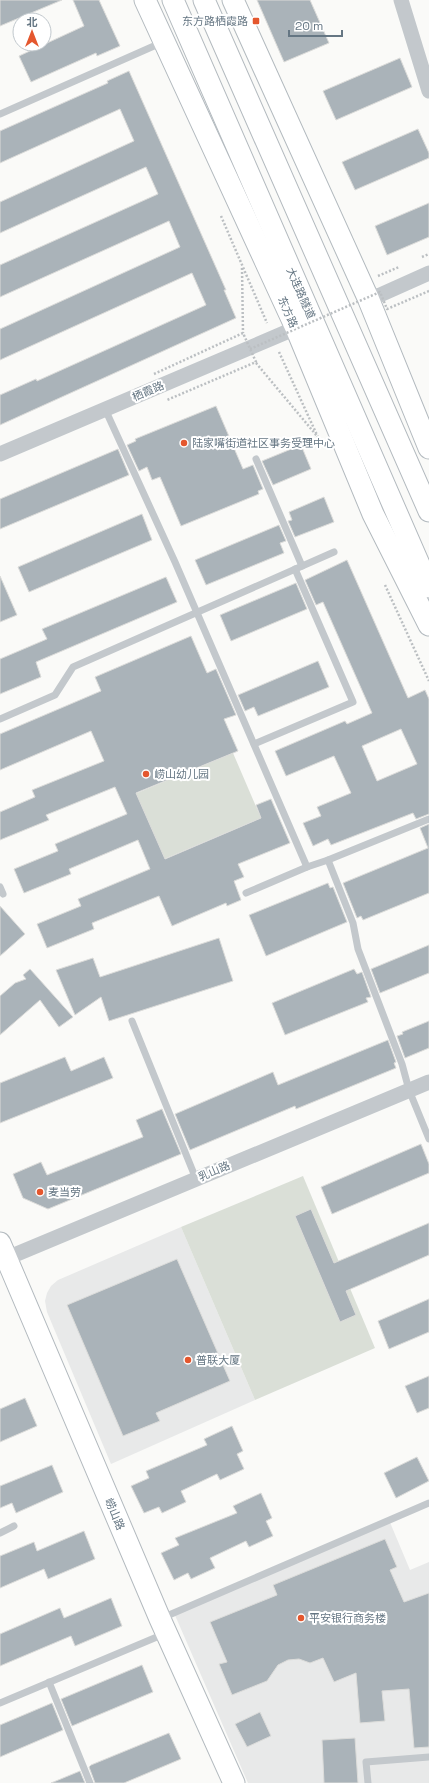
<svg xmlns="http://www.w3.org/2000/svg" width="429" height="1783" font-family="'Space Grotesk','Noto Sans SC',sans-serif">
  <rect width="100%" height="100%" fill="#fafaf8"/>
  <g fill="#e8e9e9">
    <path d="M 181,1227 L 255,1400 L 111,1464 L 47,1312 L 45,1301 L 47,1293 L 51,1286 L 58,1280 Z"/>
    <path d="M 389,1520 L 410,1570 L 429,1562 L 429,1783 L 248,1783 L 174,1613 Z"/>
  </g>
  <g fill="#dadfd7">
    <path d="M 233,753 L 261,818 L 157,862 C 155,829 150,821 130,796 Z"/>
    <path d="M 303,1176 L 375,1348 L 255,1400 L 181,1227 Z"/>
  </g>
  <g fill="#aab3b9" stroke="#dcdcda" fill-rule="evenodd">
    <path d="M 0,0 L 62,0 L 0,26 Z"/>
    <path d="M 73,0 L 99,0 L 120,46 L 97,56 L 96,53 L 31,82 L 19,56 L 84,26 Z"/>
    <path d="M 257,0 L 310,0 L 329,43 L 284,62 Z"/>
    <path d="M 400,58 L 412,87 L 336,120 L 323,91 Z"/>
    <path d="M 129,71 L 226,290 L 224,290 L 236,318 L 0,425 L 0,395 L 36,379 L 37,381 L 206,305 L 192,273 L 0,360 L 0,329 L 180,247 L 169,221 L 0,297 L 0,265 L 158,194 L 146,167 L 0,233 L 0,202 L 134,141 L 120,109 L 0,163 L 0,131 L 108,83 L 107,81 Z"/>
    <path d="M 418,129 L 429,153 L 429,158 L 355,190 L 342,162 Z"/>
    <path d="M 429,203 L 429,237 L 387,255 L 375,226 Z"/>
    <path d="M 216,406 L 243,469 L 253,465 L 263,489 L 258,491 L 259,494 L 181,526 L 160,477 L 152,480 L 147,467 L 139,471 L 127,445 L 136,441 L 135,439 Z"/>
    <path d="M 301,445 L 311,469 L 273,485 L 262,461 Z"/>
    <path d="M 118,449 L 129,475 L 0,529 L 0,499 Z"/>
    <path d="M 324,497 L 334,522 L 295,537 L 288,521 L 292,520 L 289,512 Z"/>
    <path d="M 142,514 L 152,540 L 29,592 L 18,567 Z"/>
    <path d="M 279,525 L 286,541 L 280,543 L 284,553 L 206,585 L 195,560 Z"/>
    <path d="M 347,560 L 408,698 L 425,690 L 429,699 L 429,814 L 416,819 L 413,813 L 331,845 L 328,839 L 313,846 L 303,823 L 321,816 L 317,807 L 351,793 L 334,756 L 286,776 L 275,751 L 345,721 L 347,724 L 372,713 L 323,602 L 316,605 L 305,580 ZM 401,729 L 417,764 L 377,781 L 362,746 Z"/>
    <path d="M 0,576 L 17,615 L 0,622 Z"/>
    <path d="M 166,577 L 177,602 L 36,662 L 41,677 L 0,694 L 0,659 L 47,639 L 42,629 Z"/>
    <path d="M 296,583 L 307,609 L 231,641 L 220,615 Z"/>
    <path d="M 191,636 L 207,673 L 216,669 L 236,715 L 224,719 L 238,751 L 136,793 L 165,859 L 261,818 L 256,805 L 271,799 L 290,843 L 238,864 L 244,877 L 234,881 L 241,900 L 227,906 L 226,903 L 172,926 L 159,896 L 92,923 L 94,929 L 47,948 L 37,924 L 81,906 L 78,899 L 150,869 L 138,840 L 69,869 L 71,874 L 24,893 L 14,869 L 58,851 L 55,844 L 127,814 L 115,787 L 46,815 L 49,820 L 0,840 L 0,812 L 35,797 L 32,790 L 104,761 L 91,731 L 0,770 L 0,734 L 101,691 L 95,677 Z"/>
    <path d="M 318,661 L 329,687 L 258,716 L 254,707 L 245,711 L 238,695 Z"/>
    <path d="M 429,824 L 429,893 L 363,920 L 361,916 L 357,918 L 343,883 L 428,848 L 420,828 Z"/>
    <path d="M 328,883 L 330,888 L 333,887 L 347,922 L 266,956 L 249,915 Z"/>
    <path d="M 0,906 L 25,934 L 0,956 Z"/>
    <path d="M 219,938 L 233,981 L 109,1021 L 101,997 L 75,1015 L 56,970 L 93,958 L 100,977 Z"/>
    <path d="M 429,945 L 429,973 L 380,993 L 371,969 Z"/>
    <path d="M 30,969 L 73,1017 L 59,1027 L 40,1000 L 0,1035 L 0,996 L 15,983 L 26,979 L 23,975 Z"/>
    <path d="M 354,969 L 357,974 L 362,972 L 371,997 L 366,998 L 368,1002 L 285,1035 L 272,1003 Z"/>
    <path d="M 429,1021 L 429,1048 L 405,1058 L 397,1036 L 403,1034 L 402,1032 Z"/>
    <path d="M 388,1040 L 396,1062 L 394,1063 L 396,1068 L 296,1109 L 295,1106 L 190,1150 L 175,1114 L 273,1072 L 278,1085 Z"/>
    <path d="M 65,1057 L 71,1071 L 104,1057 L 113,1078 L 0,1123 L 0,1083 Z"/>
    <path d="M 162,1109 L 181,1154 L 48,1209 L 23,1198 L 13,1174 L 41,1162 L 47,1175 L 143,1137 L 136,1120 Z"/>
    <path d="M 421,1144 L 429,1164 L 429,1173 L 332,1214 L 321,1187 Z"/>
    <path d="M 311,1209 L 334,1263 L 429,1223 L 429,1255 L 346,1291 L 356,1315 L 340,1322 L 295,1216 Z"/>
    <path d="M 177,1259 L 230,1381 L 156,1413 L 160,1421 L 123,1436 L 67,1305 Z"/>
    <path d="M 429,1299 L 429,1332 L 389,1349 L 378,1321 Z"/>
    <path d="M 429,1376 L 429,1408 L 417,1413 L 405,1386 Z"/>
    <path d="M 25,1398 L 37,1426 L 0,1442 L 0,1409 Z"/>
    <path d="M 232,1426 L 243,1451 L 237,1454 L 244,1469 L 220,1480 L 217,1474 L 181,1491 L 186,1502 L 162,1513 L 159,1507 L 144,1513 L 131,1486 L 149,1478 L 146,1471 L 207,1445 L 204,1439 Z"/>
    <path d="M 417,1457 L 429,1481 L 396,1498 L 384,1473 Z"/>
    <path d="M 52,1465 L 63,1492 L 16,1513 L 12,1503 L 0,1508 L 0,1486 Z"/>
    <path d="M 261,1493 L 272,1518 L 266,1521 L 273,1536 L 249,1547 L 246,1541 L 210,1558 L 215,1568 L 191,1579 L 188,1573 L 174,1580 L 161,1553 L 179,1545 L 175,1538 L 237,1513 L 233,1506 Z"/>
    <path d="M 84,1531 L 95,1559 L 48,1579 L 44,1569 L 0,1588 L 0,1556 L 34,1542 L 37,1551 Z"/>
    <path d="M 385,1539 L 397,1567 L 390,1570 L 404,1602 L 429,1593 L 429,1747 L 414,1748 L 409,1689 L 382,1691 L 385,1721 L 360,1723 L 356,1673 L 334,1682 L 323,1658 L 310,1663 L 299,1659 L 288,1660 L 278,1665 L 267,1681 L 232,1695 L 219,1664 L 227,1662 L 210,1622 L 277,1595 L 273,1585 Z"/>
    <path d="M 111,1598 L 122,1626 L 75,1646 L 71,1636 L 0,1666 L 0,1634 L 60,1608 L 64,1618 Z"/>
    <path d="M 142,1665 L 153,1692 L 72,1726 L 61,1699 Z"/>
    <path d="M 52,1703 L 63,1730 L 0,1757 L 0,1725 Z"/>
    <path d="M 260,1712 L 271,1736 L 247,1747 L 235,1724 Z"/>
    <path d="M 169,1733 L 181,1759 L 124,1783 L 95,1783 L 89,1767 L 91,1765 Z"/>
    <path d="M 355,1738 L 358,1783 L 324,1783 L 322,1740 Z"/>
    <path d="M 80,1771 L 85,1783 L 51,1783 Z"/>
  </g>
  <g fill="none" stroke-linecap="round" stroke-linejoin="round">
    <g stroke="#b3babf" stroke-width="23">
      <g id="secondary">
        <path d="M 145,0 L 296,328 L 373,514 L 429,625"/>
        <path d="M 173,0 L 429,587"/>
        <path d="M 204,0 L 429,511"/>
        <path d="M 233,0 L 368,298 L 429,448"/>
        <path d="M 0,1243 L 160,1619 L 234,1783"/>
      </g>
    </g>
    <g stroke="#bbbfc2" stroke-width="2.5" stroke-dasharray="2 2" stroke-linecap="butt">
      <path d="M 221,216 L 267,323"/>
      <path d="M 422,257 L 429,254"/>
      <path d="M 242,268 L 243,333"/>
      <path d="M 378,276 L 399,267"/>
      <path d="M 279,352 L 322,446"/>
      <path d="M 256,363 L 317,436"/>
      <path d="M 385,585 L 429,681"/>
    </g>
    <g stroke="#c3c8cc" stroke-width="7">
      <path d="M 0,114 L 163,42"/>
      <path d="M 105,409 L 175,562 L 307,867 L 328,860"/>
      <path d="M 256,459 L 302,566"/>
      <path d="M 0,719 L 55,695 L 73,667 L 334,552"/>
      <path d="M 254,744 L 353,702 L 295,569"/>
      <path d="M 429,819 L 328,860 L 353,923 L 358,949 L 402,1064 L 409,1090 L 429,1139"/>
      <path d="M 0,887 L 3,894"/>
      <path d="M 246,893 L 307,867"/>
      <path d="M 132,1021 L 196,1179"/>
      <path d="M 0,1533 L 14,1526"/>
      <path d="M 162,1618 L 429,1503"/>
      <path d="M 49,1682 L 90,1783"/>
      <path d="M 0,1703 L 164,1634"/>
      <path d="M 368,1783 L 366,1762 L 429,1757"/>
    </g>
    <g stroke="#c3c8cc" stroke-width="15">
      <path d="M 401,0 L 429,91"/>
      <path d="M 368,298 L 380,295 L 429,273"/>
      <path d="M 0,454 L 296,328"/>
      <path d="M 0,1261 L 429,1082"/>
    </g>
    <use href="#secondary" stroke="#fff" stroke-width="21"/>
    <g stroke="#bbbfc2" stroke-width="2.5" stroke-dasharray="2 2" stroke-linecap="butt">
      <path d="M 250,349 L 380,292 L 387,309 L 429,291"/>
      <path d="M 154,374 L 243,333 L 256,362 L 167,400"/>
    </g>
  </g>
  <g fill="#e4572e" stroke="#fff" stroke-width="1.5">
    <rect x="252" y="17" width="8" height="8" rx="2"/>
    <circle cx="184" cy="443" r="4"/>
    <circle cx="146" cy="774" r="4"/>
    <circle cx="40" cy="1192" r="4"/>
    <circle cx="188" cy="1360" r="4"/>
    <circle cx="301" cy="1618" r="4"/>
  </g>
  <g text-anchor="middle" stroke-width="4" stroke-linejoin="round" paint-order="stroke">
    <g font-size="11" fill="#657683" stroke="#fff" text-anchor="start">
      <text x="248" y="25" text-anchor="end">东方路栖霞路</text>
      <text x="192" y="447">陆家嘴街道社区事务受理中心</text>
      <text x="154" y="778">崂山幼儿园</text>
      <text x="48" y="1196">麦当劳</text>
      <text x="196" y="1364">普联大厦</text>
      <text x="309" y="1622">平安银行商务楼</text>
    </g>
    <g font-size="11" fill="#657683" stroke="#fff">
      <text transform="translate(301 293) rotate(66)" y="4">大连路隧道</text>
      <text transform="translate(288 312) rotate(66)" y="4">东方路</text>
      <text transform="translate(148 391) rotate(-23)" y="4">栖霞路</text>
      <text transform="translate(214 1171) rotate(-23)" y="4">乳山路</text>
      <text transform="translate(115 1514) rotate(67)" y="4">崂山路</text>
    </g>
  </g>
  <g transform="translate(32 32)"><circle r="19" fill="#ffffff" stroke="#c1c8cd"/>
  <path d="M0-3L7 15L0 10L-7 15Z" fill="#e4572e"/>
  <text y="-6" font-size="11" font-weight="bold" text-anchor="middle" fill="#657683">北</text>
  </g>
  <path d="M289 30v6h53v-6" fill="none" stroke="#657683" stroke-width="2"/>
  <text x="295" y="30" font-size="12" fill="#657683" stroke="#ffffff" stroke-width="3" paint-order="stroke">20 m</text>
</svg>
